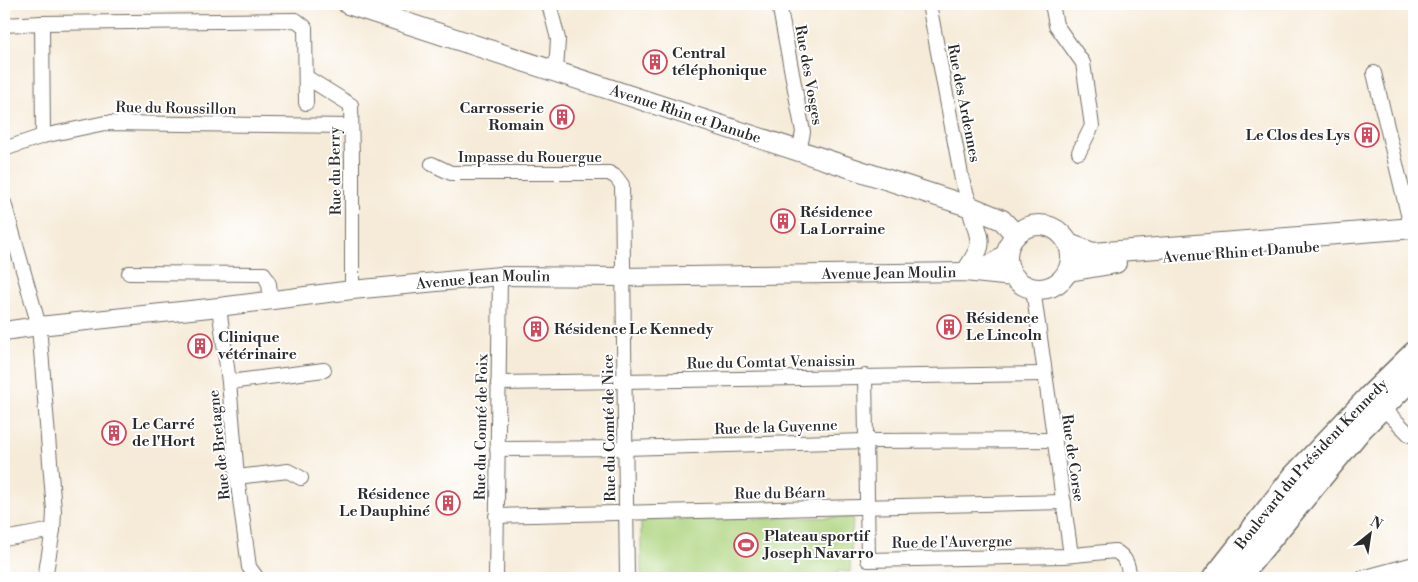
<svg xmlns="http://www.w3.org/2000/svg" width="1418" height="582" font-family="'Libre Bodoni',serif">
  <rect width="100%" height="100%" fill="#fff"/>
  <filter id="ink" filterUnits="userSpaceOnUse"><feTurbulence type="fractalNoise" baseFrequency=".02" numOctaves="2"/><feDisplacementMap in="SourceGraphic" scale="10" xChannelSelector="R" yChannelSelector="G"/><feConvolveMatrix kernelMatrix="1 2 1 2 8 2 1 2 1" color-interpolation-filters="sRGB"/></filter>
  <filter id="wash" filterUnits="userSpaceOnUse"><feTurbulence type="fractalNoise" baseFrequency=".0096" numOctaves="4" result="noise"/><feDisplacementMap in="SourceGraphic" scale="20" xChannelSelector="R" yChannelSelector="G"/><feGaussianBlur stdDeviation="1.12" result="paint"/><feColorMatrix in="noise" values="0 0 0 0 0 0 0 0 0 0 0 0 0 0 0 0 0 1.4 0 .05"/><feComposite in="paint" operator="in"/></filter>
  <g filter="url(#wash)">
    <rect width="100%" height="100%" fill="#f6ebd8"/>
    <path fill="#f5cfda" d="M 945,573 L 946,578 L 838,578 L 838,575 Z"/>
    <path fill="#add47e" stroke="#6c8054" d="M 853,517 L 850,572 L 837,571 L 837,578 L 641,578 L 641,520 Z"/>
  </g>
  <g filter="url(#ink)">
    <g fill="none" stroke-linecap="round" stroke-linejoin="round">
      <g stroke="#726e68" stroke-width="16">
        <g id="minor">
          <path d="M 549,4 L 558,39 L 556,71"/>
          <path d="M 779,4 L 803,132 L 799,152"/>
          <path d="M 929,4 L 962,180 L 971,207"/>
          <path d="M 1052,4 L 1056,25 L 1083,63 L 1092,126 L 1079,152"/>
          <path d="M 42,23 L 43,136"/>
          <path d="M 4,25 L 42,23 L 296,20 L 305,27 L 306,103"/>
          <path d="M 1374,73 L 1409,218"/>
          <path d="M 306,77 L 351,105 L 352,161 L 352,290"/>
          <path d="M 4,149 L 43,136 L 105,123 L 351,126"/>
          <path d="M 432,164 L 451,173 L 609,173 L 616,177 L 622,185 L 627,578"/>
          <path d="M 4,203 L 39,326 L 54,511 L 53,530 L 45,578"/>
          <path d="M 129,273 L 264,274 L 269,284 L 271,300"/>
          <path d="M 1033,289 L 1071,555"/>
          <path d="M 219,307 L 229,382 L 237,477 L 249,567 L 257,578"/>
          <path d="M 865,376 L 868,560 L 1064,556 L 1115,551 C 1127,558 1128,565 1130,578"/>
          <path d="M 229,382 L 324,370"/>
          <path d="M 498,383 L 1044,374"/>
          <path d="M 1382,407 L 1410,435 L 1414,435"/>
          <path d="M 497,449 L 625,448 L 866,441 L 1055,440"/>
          <path d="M 237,477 L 288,471 L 301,478"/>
          <path d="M 496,516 L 1064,502"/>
          <path d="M 4,539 L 53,530"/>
          <path d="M 496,578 L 500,276"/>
          <path d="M 1362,578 L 1414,564"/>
        </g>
      </g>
      <g stroke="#726e68" stroke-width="20">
        <g id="tertiary">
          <path d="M 971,271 L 995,262 L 1007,252"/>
          <path d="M 965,272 C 988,239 979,243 971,207"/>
          <path id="s1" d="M 4,331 L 39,326 L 219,307 L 352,290 L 500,276 L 622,277 L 965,272 L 1013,277"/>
        </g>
      </g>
      <g stroke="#726e68" stroke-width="22">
        <g id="secondary">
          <path id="s2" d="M 348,4 L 971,207 L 1002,220 L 1016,235"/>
          <circle cx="1039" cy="257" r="32"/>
          <path d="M 1069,244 L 1093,253 L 1414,228"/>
          <path d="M 1069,271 L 1116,263"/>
        </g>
      </g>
      <g stroke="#726e68" stroke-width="25">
        <g id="primary">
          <path id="s3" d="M 1214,578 L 1295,475 L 1369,397 L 1414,353"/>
          <path d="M 1238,578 L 1361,429 L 1414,376"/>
        </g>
      </g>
      <use href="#minor" stroke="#fff" stroke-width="14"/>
      <use href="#tertiary" stroke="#fff" stroke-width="18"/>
      <use href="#secondary" stroke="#fff" stroke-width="20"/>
      <use href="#primary" stroke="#fff" stroke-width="22"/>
    </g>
  </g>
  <defs>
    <g id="building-ring" transform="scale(1.25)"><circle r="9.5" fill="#fff" stroke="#d1495b" stroke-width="1.5"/><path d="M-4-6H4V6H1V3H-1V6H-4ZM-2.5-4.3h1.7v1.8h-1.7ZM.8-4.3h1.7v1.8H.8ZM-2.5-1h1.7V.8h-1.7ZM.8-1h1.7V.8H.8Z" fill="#d1495b"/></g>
    <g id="stadium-ring" transform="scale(1.25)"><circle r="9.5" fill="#fff" stroke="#d1495b" stroke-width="1.5"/><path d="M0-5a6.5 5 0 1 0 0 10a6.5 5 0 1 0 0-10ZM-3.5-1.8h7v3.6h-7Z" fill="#d1495b"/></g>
  </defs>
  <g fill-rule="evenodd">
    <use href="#building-ring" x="655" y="62"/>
    <use href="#building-ring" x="562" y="117"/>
    <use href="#building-ring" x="1367" y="135"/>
    <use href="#building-ring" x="783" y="221"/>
    <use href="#building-ring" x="949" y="327"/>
    <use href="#building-ring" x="536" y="329"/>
    <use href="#building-ring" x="200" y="346"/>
    <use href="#building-ring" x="114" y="433"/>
    <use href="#building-ring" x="448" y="503"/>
    <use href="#stadium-ring" x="746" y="545"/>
  </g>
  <g text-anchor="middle" stroke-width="4" stroke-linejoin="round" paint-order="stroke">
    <g font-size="15" font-weight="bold" fill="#2b2b2b" stroke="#fff" text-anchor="start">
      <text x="672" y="58">Central<tspan x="672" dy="17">téléphonique</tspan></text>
      <text x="544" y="113" text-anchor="end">Carrosserie<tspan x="544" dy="17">Romain</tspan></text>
      <text x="1350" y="140" text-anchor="end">Le Clos des Lys</text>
      <text x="800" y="217">Résidence<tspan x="800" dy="17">La Lorraine</tspan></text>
      <text x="966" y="323">Résidence<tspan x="966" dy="17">Le Lincoln</tspan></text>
      <text x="554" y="334">Résidence Le Kennedy</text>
      <text x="218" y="342">Clinique<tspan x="218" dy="17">vétérinaire</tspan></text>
      <text x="132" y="429">Le Carré<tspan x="132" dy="17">de l'Hort</tspan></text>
      <text x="430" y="499" text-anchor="end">Résidence<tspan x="430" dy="17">Le Dauphiné</tspan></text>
      <text x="764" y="541">Plateau sportif<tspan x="764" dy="17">Joseph Navarro</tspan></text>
    </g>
    <g font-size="15" fill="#2b2b2b" stroke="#fff">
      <text transform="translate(809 75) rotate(80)" y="5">Rue des Vosges</text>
      <text transform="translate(964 103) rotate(79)" y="5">Rue des Ardennes</text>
      <text transform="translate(176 108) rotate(1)" y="5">Rue du Roussillon</text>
      <text dy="5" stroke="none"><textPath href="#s2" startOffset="355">Avenue Rhin et Danube</textPath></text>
      <text x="530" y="162">Impasse du Rouergue</text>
      <text transform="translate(335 171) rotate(-91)" y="5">Rue du Berry</text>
      <text transform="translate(1241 252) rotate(-4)" y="5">Avenue Rhin et Danube</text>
      <text dy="5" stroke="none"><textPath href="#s1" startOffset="888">Avenue Jean Moulin</textPath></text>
      <text dy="5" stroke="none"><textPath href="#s1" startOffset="482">Avenue Jean Moulin</textPath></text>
      <text transform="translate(771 362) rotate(-1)" y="5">Rue du Comtat Venaissin</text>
      <text transform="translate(481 427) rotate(-89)" y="5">Rue du Comté de Foix</text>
      <text transform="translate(776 427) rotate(-2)" y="5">Rue de la Guyenne</text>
      <text transform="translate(609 428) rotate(-91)" y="5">Rue du Comté de Nice</text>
      <text transform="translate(219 445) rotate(-96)" y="5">Rue de Bretagne</text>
      <text transform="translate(1073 458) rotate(82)" y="5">Rue de Corse</text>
      <text dy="5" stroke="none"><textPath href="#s3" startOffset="150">Boulevard du Président Kennedy</textPath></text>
      <text transform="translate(780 493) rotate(-1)" y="5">Rue du Béarn</text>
      <text transform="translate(952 542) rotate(-1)" y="5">Rue de l'Auvergne</text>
    </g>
  </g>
  <rect width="1418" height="582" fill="none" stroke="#fff" stroke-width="20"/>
  <g transform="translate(1370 534) rotate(30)" stroke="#ffffff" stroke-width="4" paint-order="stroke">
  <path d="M0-4L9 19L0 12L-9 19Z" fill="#2b2b2b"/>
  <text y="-8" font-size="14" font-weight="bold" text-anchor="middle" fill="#2b2b2b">N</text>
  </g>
</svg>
